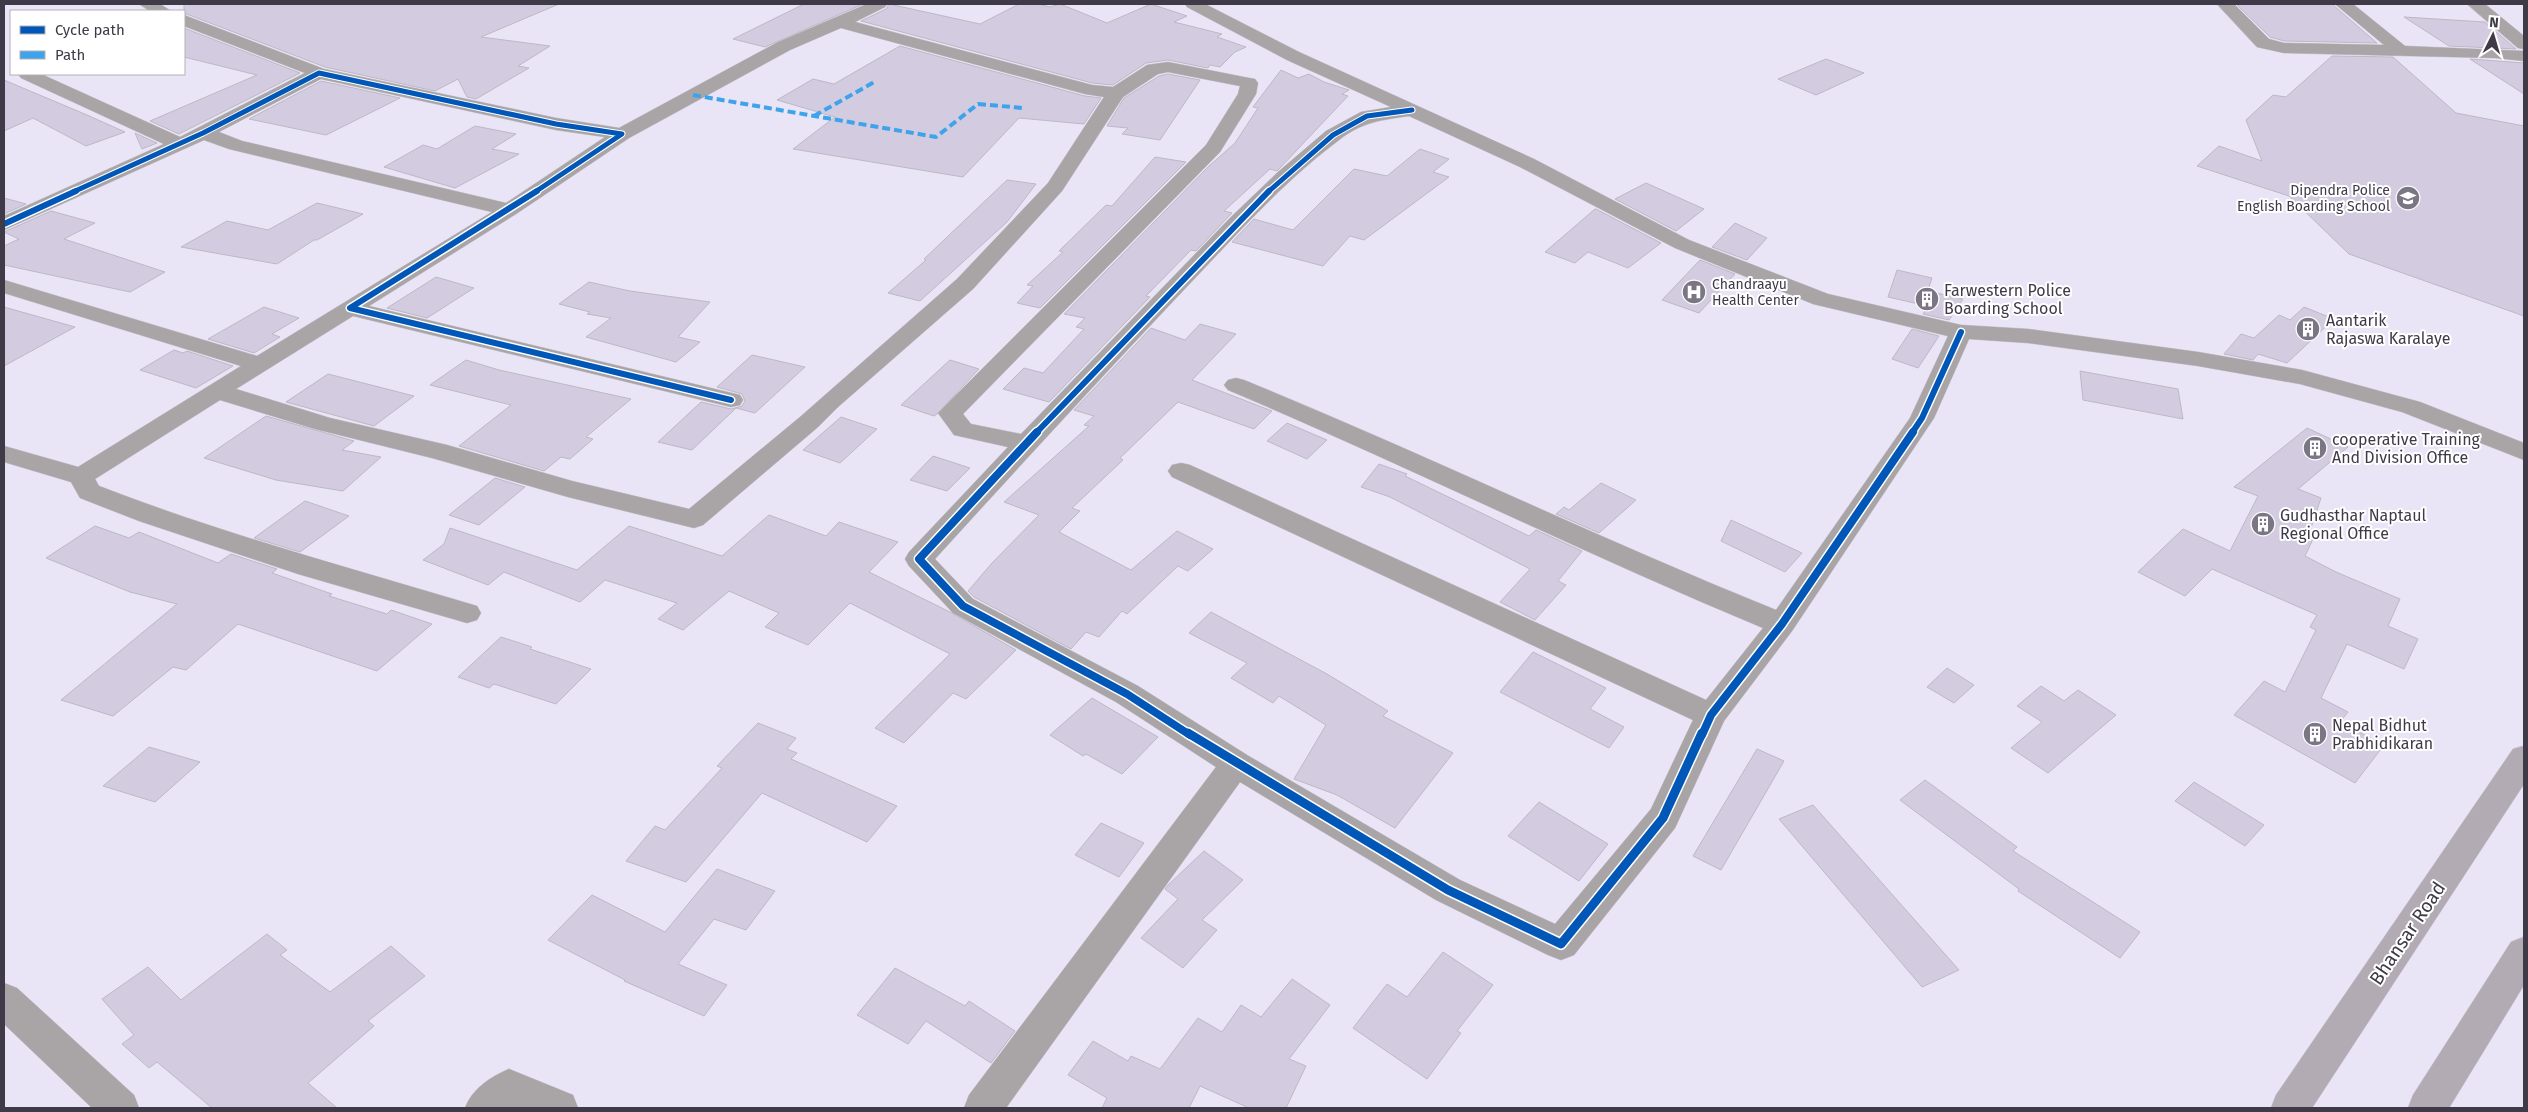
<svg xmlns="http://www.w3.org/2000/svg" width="2528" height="1112" font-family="'Fira Sans',sans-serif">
  <rect width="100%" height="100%" fill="#eae5f6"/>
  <g fill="#d3cce0" stroke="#bcb8c5">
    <path d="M 184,4 L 559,4 L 481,37 L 550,46 L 518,66 L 529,68 L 476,99 L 467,97 L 458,79 L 435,91 L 325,67 L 184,13 Z"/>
    <path d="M 804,4 L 863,4 L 765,47 L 733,39 Z"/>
    <path d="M 889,4 L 980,24 L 1019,4 L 1038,4 L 1050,7 L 1060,4 L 1107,23 L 1151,4 L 1187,16 L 1174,22 L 1222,34 L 1217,37 L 1246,47 L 1235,52 L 1220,67 L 1210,65 L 1208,68 L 1168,60 L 1146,63 L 1113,85 L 1092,83 L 861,21 L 886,9 Z"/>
    <path d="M 2236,4 L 2332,4 L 2377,43 L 2284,41 L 2270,37 Z"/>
    <path d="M 2404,17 L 2485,22 L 2516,49 L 2449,46 Z"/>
    <path d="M 184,28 L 300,73 L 179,134 L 150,121 L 257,75 L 184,57 Z"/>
    <path d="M 900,46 L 1085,96 L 1101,98 L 1084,124 L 1019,118 L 963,177 L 793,149 L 835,117 L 777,100 L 813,79 L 834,84 Z"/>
    <path d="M 2332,56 L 2393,57 L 2456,113 L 2524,126 L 2524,316 L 2349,254 L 2289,196 L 2197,166 L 2219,146 L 2262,161 L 2246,120 L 2273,95 L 2286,97 Z"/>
    <path d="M 1826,59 L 1864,73 L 1816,95 L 1778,79 Z"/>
    <path d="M 2470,59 L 2524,63 L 2524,94 Z"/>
    <path d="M 1281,70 L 1298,78 L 1309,74 L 1324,82 L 1349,90 L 1342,94 L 1348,96 L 1279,169 L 1277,171 L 1270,169 L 1224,211 L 1232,213 L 1196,251 L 1191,250 L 1146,296 L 1150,297 L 1049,402 L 1003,389 L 1024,368 L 1043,373 L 1084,329 L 1076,327 L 1085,318 L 1064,314 L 1209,166 L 1235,143 L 1258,108 L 1253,107 Z"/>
    <path d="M 1168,74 L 1200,80 L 1160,140 L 1122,134 L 1128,128 L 1107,126 L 1124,98 L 1159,76 Z"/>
    <path d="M 4,80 L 87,115 L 125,132 L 86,146 L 33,118 L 4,131 Z"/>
    <path d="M 321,81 L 400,98 L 326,135 L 249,119 Z"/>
    <path d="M 475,126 L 516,134 L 492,149 L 519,154 L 455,188 L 384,167 L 423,145 L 437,149 Z"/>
    <path d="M 135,133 L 157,143 L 142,149 Z"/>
    <path d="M 1420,149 L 1449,159 L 1433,172 L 1449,177 L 1364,240 L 1350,236 L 1323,266 L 1232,242 L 1254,219 L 1293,230 L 1354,169 L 1387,176 Z"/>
    <path d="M 1155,157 L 1186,162 L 1040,308 L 1017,303 L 1033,286 L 1027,285 L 1063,252 L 1059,251 L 1106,205 L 1112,206 Z"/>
    <path d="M 1007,180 L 1036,184 L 1007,222 L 920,301 L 888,293 L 926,260 L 924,259 Z"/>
    <path d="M 1646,183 L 1704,209 L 1676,231 L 1615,199 Z"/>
    <path d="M 4,198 L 26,204 L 4,214 Z"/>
    <path d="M 317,203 L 363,214 L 317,240 L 314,240 L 277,264 L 181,247 L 227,221 L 268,230 Z"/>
    <path d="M 1595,209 L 1596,209 L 1661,243 L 1628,268 L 1588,252 L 1575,263 L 1545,252 Z"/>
    <path d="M 51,211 L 95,223 L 64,239 L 165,272 L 130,292 L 4,265 L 4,246 L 19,239 L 4,232 Z"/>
    <path d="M 1735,223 L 1767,238 L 1747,260 L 1712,247 Z"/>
    <path d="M 1700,260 L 1735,274 L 1699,313 L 1662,300 Z"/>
    <path d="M 1897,270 L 1932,278 L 1923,305 L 1888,297 Z"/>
    <path d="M 436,277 L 474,288 L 427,318 L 387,308 Z"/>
    <path d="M 589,282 L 630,291 L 710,302 L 678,337 L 700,342 L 676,362 L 586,337 L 611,318 L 587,314 L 590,312 L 559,304 Z"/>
    <path d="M 1937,293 L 1963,299 L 1949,320 L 1923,314 Z"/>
    <path d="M 4,307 L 75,327 L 4,366 Z"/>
    <path d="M 264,307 L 299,318 L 272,334 L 280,337 L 254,353 L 208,339 Z"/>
    <path d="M 2304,307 L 2334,319 L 2287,363 L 2258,354 L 2253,360 L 2224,354 L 2241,334 L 2254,338 L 2279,315 L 2290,320 Z"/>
    <path d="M 1200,324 L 1236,334 L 1192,380 L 1272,411 L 1254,429 L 1178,402 L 1120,458 L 1123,460 L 1072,508 L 1080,511 L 1059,532 L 1131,570 L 1177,531 L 1213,549 L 1188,571 L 1178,566 L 1127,614 L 1122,611 L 1099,637 L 1086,632 L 1071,649 L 974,597 L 968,591 L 992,563 L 1039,515 L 1004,502 L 1089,426 L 1084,425 L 1094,416 L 1074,410 L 1151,328 L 1185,340 Z"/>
    <path d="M 1912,329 L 1939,336 L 1918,368 L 1892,359 Z"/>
    <path d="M 174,350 L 183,353 L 187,351 L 233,366 L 196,388 L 140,370 Z"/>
    <path d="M 752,355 L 805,367 L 755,413 L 736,408 L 692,450 L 658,442 L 701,402 L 731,409 L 742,406 L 745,401 L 742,394 L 717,387 Z"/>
    <path d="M 466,360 L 499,370 L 631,399 L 586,437 L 593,439 L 570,459 L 561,457 L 544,471 L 459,446 L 511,405 L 430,385 Z"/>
    <path d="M 950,360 L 979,369 L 937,414 L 934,416 L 901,405 Z"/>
    <path d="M 2080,371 L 2178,389 L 2183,419 L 2083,400 Z"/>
    <path d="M 328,374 L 414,396 L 374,426 L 286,402 Z"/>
    <path d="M 266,416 L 354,441 L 342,450 L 381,457 L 343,491 L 276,480 L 204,458 Z"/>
    <path d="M 841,417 L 877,429 L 840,463 L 803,450 Z"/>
    <path d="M 1287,423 L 1327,440 L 1307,459 L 1267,441 Z"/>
    <path d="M 2307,428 L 2348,447 L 2298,489 L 2321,498 L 2309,534 L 2314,537 L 2305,556 L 2336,572 L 2400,599 L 2388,626 L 2418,639 L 2404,669 L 2347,644 L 2321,698 L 2348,712 L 2340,722 L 2384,745 L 2355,783 L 2234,715 L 2264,681 L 2285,692 L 2316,630 L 2310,627 L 2317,615 L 2212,569 L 2185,596 L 2138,572 L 2183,529 L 2230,551 L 2258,496 L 2234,487 Z"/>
    <path d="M 933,456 L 970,468 L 947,491 L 910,480 Z"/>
    <path d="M 1379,464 L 1407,474 L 1405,476 L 1529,536 L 1536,530 L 1582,551 L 1558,581 L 1566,585 L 1535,620 L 1500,602 L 1530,569 L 1390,497 L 1361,487 Z"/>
    <path d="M 495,478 L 525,487 L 479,525 L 449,515 Z"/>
    <path d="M 1601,483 L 1636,500 L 1599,533 L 1556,514 L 1564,507 L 1569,510 Z"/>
    <path d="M 305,501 L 349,516 L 300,552 L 254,538 Z"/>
    <path d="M 769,515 L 826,536 L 839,522 L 898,542 L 869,572 L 950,612 L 1016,650 L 966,699 L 953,693 L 904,743 L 875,728 L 950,654 L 850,603 L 808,645 L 765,627 L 779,613 L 729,591 L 683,630 L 658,619 L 677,603 L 605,580 L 580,602 L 504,572 L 488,585 L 423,560 L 444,544 L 450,528 L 577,570 L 629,526 L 722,556 Z"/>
    <path d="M 1731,520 L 1802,553 L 1785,572 L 1721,541 Z"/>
    <path d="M 95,526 L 129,538 L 139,532 L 218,563 L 231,554 L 277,569 L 272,573 L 332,594 L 329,596 L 387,614 L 391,610 L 432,624 L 377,671 L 238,624 L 186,670 L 173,667 L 113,716 L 61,700 L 177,604 L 130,592 L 46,558 Z"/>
    <path d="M 1211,612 L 1327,674 L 1388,711 L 1383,716 L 1453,753 L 1395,828 L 1337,795 L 1294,779 L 1326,725 L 1279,696 L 1273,703 L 1231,678 L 1247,663 L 1189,633 Z"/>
    <path d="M 501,637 L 532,647 L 530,649 L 591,669 L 556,704 L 494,684 L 489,688 L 458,677 Z"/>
    <path d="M 1533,652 L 1606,688 L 1590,709 L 1624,727 L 1609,748 L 1500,692 Z"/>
    <path d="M 1947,668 L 1974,685 L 1954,703 L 1927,687 Z"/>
    <path d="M 2041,686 L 2064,701 L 2078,690 L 2116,715 L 2048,773 L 2011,748 L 2042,722 L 2017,706 Z"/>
    <path d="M 1092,698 L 1158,737 L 1122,774 L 1086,754 L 1083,756 L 1050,735 Z"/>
    <path d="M 758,723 L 796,738 L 787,749 L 797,753 L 791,759 L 897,806 L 867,842 L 762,793 L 686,882 L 626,861 L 655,826 L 665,830 L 722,768 L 717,766 Z"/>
    <path d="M 149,747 L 200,762 L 155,802 L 103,786 Z"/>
    <path d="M 1757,749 L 1784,761 L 1721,870 L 1693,856 Z"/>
    <path d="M 1925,780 L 2017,847 L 2013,851 L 2140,932 L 2120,958 L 2018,891 L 2019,889 L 1900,800 Z"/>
    <path d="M 2194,782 L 2264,825 L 2245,846 L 2175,801 Z"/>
    <path d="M 1539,802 L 1608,844 L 1579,881 L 1508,836 Z"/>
    <path d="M 1813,805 L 1959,970 L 1922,987 L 1779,819 Z"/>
    <path d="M 1101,823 L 1144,843 L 1119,877 L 1075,855 Z"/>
    <path d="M 1204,851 L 1243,880 L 1202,920 L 1217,930 L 1183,968 L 1141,938 L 1178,899 L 1165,889 L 1168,885 Z"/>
    <path d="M 717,869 L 775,891 L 746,930 L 714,919 L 678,964 L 727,985 L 704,1016 L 624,981 L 625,980 L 548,940 L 592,895 L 665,932 Z"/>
    <path d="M 267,934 L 287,950 L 280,955 L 330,992 L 391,946 L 425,976 L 368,1021 L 374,1026 L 308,1083 L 337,1108 L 212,1108 L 157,1062 L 149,1068 L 122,1044 L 134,1035 L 102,999 L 148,967 L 181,1000 Z"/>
    <path d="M 1443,952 L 1493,985 L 1457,1031 L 1461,1033 L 1427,1079 L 1353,1028 L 1387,984 L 1407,997 Z"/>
    <path d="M 895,968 L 965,1006 L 969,1001 L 1015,1031 L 991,1063 L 926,1021 L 908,1044 L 857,1015 Z"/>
    <path d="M 1292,979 L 1330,1005 L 1289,1059 L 1306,1066 L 1286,1108 L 1249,1108 L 1200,1086 L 1189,1108 L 1102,1108 L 1107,1098 L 1068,1075 L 1093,1041 L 1128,1061 L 1131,1056 L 1160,1069 L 1198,1018 L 1222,1032 L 1241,1005 L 1261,1017 Z"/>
  </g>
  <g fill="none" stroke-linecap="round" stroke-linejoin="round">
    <g stroke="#c8c4d1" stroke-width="1">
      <g id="minor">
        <path d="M 139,4 L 160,4 L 171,11 L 150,11 Z"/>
        <path d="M 867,4 L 887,4 L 885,7 L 855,22 L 1092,85 L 1113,87 L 1147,65 L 1168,62 L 1249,78 L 1255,79 L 1258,83 L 1256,94 L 1220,152 L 963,414 L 971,424 L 1021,434 L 1230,218 L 1278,172 L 1326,131 L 1361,112 L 1391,107 L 1287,60 L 1187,7 L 1185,4 L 1205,4 L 1299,52 L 1534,159 L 1689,240 L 1828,294 L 1961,325 L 2028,329 L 2198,352 L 2302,370 L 2420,402 L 2524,443 L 2524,460 L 2402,412 L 2300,384 L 2198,366 L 2028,343 L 1969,339 L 1934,418 L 1792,631 L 1724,721 L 1675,828 L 1574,955 L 1561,960 L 1548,955 L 1436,900 L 1240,782 L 1006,1108 L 964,1108 L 969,1095 L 1216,767 L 1116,702 L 953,613 L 909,566 L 905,559 L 909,552 L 1008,447 L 954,435 L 938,413 L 1206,145 L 1238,94 L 1240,86 L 1168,72 L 1158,74 L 1123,97 L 1062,191 L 973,289 L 838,407 L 818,427 L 703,525 L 694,528 L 568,497 L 432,458 L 315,429 L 220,400 L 95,479 L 99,486 C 223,534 350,568 477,606 L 481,613 L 477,620 L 467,623 L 298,574 L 139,521 L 80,498 L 71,482 L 4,462 L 4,446 L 78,467 L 241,366 L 4,293 L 4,280 L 257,356 L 492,212 L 229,149 L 204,140 L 4,230 L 4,216 L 164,144 L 21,78 L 18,74 L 41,74 L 180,137 L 305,73 L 184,26 L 184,15 L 324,69 L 556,118 L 619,128 L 778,42 ZM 841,28 L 1085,94 L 1104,97 L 1048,183 L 957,279 L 800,417 L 689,509 L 572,481 L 447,445 L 330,418 L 236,389 L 353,316 L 731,407 L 740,405 L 743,400 L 740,395 L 369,306 L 516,214 L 629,138 L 790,50 ZM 321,79 L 556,130 L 605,137 L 506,203 L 242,141 L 219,132 ZM 1409,116 L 1520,167 L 1675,248 L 1813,304 L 1948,336 L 1910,418 L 1776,610 C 1597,538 1423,453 1244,380 L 1236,378 L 1228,380 L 1224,385 L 1228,390 C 1408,466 1582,553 1763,628 L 1706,700 L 1190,465 L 1181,463 L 1172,465 L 1168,471 L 1172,477 L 1693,720 L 1651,809 L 1555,924 L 1460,880 L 1247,755 L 1138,686 L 973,599 L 935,559 C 1016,470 1097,382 1179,295 C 1230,242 1280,184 1339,140 C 1362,122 1381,120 1409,116 Z"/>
        <path d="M 2217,4 L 2234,4 L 2269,39 L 2284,43 L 2384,45 L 2335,4 L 2353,4 L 2405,46 L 2524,51 L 2524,61 L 2495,58 L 2284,53 L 2257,47 Z"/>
        <path d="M 2467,4 L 2485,4 L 2524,36 L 2524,49 L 2518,48 Z"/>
        <path d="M 4,983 L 17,988 L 134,1095 L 139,1108 L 92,1108 L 4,1024 Z"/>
        <path d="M 509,1069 L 573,1095 L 578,1108 L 465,1108 C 472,1089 490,1077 509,1069 Z"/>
      </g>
    </g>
    <g stroke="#c8c4d1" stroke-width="1">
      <g id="highway">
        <path d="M 2524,746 L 2524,784 L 2312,1108 L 2271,1108 L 2276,1095 L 2513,749 Z"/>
        <path d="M 2524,937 L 2524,985 L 2449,1108 L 2408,1108 L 2413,1095 L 2511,942 Z"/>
      </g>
    </g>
    <use href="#minor" fill="#a9a4a6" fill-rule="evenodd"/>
    <use href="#highway" fill="#b2abb4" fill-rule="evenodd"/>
    <g stroke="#3fa3ec" stroke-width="4" stroke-dasharray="8 4" stroke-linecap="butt">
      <path d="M 693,95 L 936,137 L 978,104 L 1023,108"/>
      <path d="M 814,116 L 876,81"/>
    </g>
    <g stroke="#fff" stroke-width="7">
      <g id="cycleway-far3">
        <path d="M 73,192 L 203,133 L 319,73 L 556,124 L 622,134 L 535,192"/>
        <path d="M 1268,192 L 1333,135 L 1367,116 L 1412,110"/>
      </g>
    </g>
    <g stroke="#fff" stroke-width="9">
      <g id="cycleway-far2">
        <path d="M 537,191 L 350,308 L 731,400"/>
        <path d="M 4,224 L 76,191"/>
        <path d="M 1036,433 L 1269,191"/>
        <path d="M 1912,433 L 1922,418 L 1961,332"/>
      </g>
    </g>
    <g stroke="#fff" stroke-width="11">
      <g id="cycleway-far1">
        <path d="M 1037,432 L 919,559 L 963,606 L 1127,694 L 1190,735"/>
        <path d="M 1702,735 L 1711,715 L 1782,624 L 1913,432"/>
      </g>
    </g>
    <g stroke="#fff" stroke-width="12">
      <path id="cycleway" d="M 1188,733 L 1448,890 L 1561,944 L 1663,818 L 1702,733"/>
    </g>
    <use href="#cycleway-far3" stroke="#0057b8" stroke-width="5"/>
    <use href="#cycleway-far2" stroke="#0057b8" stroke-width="6"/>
    <use href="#cycleway-far1" stroke="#0057b8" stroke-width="8"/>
    <use href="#cycleway" stroke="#0057b8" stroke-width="9"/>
  </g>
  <defs>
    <g id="school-disc" transform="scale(1.25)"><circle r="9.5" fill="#7a7684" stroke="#fff"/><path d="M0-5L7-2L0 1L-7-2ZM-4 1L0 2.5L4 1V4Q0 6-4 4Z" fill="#fff"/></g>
    <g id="hospital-disc" transform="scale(1.25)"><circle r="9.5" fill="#7a7684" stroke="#fff"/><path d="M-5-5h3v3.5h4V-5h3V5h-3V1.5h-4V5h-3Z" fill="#fff"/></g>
    <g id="building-disc" transform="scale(1.25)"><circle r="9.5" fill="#7a7684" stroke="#fff"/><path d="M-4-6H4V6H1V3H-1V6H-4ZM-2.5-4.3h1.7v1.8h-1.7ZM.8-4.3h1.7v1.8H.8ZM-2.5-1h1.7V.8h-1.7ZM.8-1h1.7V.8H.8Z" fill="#fff"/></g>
  </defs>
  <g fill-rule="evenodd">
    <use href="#school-disc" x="2408" y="198"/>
    <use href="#hospital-disc" x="1694" y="292"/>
    <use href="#building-disc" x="1927" y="299"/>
    <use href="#building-disc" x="2308" y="329"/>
    <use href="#building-disc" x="2315" y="448"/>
    <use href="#building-disc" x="2263" y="524"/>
    <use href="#building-disc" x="2315" y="734"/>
  </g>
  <g text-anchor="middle" stroke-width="4" stroke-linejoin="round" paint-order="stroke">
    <g font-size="14" fill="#3e3a47" stroke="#fff" text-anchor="end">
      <text x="2390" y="195">Dipendra Police<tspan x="2390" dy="16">English Boarding School</tspan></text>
      <text x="1712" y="289" text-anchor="start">Chandraayu<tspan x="1712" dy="16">Health Center</tspan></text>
    </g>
    <g font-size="16" fill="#3e3a47" stroke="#fff" text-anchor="start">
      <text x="1944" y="296">Farwestern Police<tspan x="1944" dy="18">Boarding School</tspan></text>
      <text x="2326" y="326">Aantarik<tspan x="2326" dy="18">Rajaswa Karalaye</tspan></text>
      <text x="2332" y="445">cooperative Training<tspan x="2332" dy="18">And Division Office</tspan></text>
      <text x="2280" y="521">Gudhasthar Naptaul<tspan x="2280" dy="18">Regional Office</tspan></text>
      <text x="2332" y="731">Nepal Bidhut<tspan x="2332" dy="18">Prabhidikaran</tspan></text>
    </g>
    <g font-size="19" fill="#3e3a47" stroke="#fff">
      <text transform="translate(2407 933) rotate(-56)" y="7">Bhansar Road</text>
    </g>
  </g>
  <rect width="2528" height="1112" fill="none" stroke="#3e3a47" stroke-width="10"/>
  <rect x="10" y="10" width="175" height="65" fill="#ffffff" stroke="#b2b0b5"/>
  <rect x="20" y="26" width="25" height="8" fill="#0057b8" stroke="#b2b0b5"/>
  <text x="55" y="35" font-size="15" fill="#3e3a47">Cycle path</text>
  <rect x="20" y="51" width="25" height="8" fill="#3fa3ec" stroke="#b2b0b5"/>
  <text x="55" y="60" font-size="15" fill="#3e3a47">Path</text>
  <g transform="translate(2493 35) rotate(5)" stroke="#ffffff" stroke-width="4" paint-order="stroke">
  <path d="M0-4L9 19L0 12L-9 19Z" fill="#3e3a47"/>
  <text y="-8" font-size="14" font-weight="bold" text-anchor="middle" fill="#3e3a47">N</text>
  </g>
</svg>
